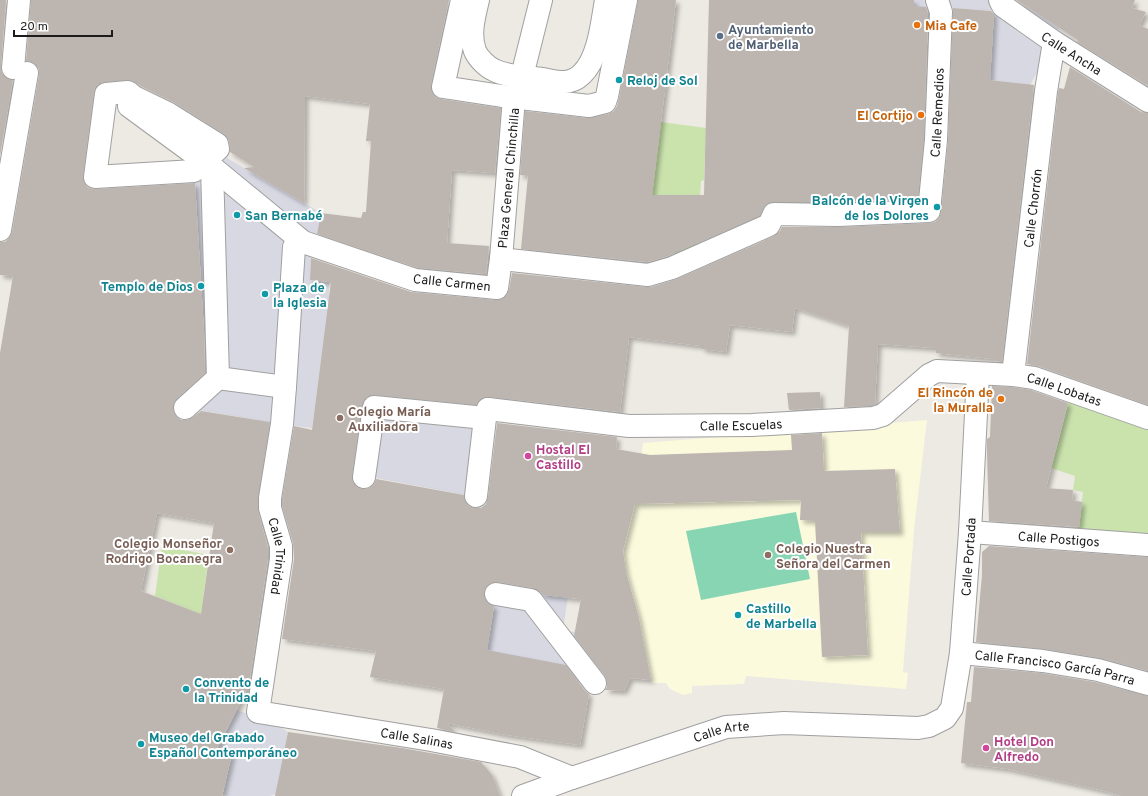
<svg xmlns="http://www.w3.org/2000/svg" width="1148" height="796" font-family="Overpass,sans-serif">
  <defs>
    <filter id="shadow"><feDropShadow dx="3.5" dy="3.5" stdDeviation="2" flood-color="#0004"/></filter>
  </defs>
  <rect width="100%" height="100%" fill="#ede9e3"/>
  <path fill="#fbfadd" d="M 927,420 L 914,530 L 903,672 L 908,673 L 906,689 L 746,676 L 744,684 L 692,686 L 692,693 L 683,695 L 670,689 L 666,683 L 652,683 L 645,648 L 626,572 L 621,538 L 635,504 L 643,443 Z"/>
  <g fill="#cae3ad">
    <path d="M 661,122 L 706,128 L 704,180 L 701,181 L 697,248 L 674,258 L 676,216 L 611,201 Z"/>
    <path d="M 1069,400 L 1148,429 L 1148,534 L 1078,528 L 1083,492 L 1073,490 L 1075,476 L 1051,468 Z"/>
    <path d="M 162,546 L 209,555 L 201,614 L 155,596 Z"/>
  </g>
  <path fill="#88d5b4" d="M 796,512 L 810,579 L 701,600 L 686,531 Z"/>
  <g fill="#d7d8e2">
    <path d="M 914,0 L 1016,0 L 1059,28 L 1054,42 L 1030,85 L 984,79 L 982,78 L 991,65 L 994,11 L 952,8 L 929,18 L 912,16 Z"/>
    <path d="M 222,155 L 314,209 L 316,210 L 322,210 L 316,239 L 311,254 L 310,280 L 329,282 L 329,302 L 312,428 L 276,423 L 191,409 L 207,376 L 194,171 Z"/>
    <path d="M 370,396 L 488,409 L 471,496 L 360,475 Z"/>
    <path d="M 539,594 L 568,596 L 563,631 L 575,632 L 603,667 L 595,683 L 591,685 L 575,681 L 486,654 L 495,601 Z"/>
    <path d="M 237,710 L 276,725 L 288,732 L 278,782 L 278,793 L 270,796 L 227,796 L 223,794 L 232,754 L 218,749 Z"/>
  </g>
  <g fill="#bdb5b0" fill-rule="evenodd" filter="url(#shadow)">
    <path d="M 0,0 L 6,0 L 1,67 L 2,73 L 6,78 L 13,80 L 0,156 Z"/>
    <path d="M 31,0 L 449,0 L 431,84 L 431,91 L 435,97 L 441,99 L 501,108 L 495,173 L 452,170 L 447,243 L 489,246 L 486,274 L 418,268 L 317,234 L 321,213 L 361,218 L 363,212 L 366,212 L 371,141 L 366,141 L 370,104 L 305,96 L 304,203 L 244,168 L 254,167 L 230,152 L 229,141 L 227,137 L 224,134 L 175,103 L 141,86 L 131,80 L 105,82 L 99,83 L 95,87 L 94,92 L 83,175 L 84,182 L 88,188 L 96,189 L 195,183 L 204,331 L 205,373 L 176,399 L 173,405 L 173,410 L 176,416 L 181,420 L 187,420 L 193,417 L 201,411 L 270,422 L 258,498 L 258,511 L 268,548 L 268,558 L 249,685 L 217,748 L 232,754 L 222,796 L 0,796 L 0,353 L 13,276 L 0,275 L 0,242 L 5,242 L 9,238 L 12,232 L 39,75 L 39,69 L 35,64 L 29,61 L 26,61 ZM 157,513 L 214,523 L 201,614 L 141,591 Z"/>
    <path d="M 638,0 L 676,0 L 652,195 L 704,195 L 709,0 L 914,0 L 914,6 L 926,7 L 928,14 L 924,139 L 918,199 L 838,202 L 774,202 L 767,204 L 763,208 L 760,216 L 668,256 L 647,262 L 521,249 L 528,176 L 520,175 L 525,111 L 588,118 L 608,114 L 614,111 L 617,106 L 619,98 Z"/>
    <path d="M 1016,0 L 1135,0 L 1132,8 L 1146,12 L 1139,25 L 1148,29 L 1148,86 L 1077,42 L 1078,40 Z"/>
    <path d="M 953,8 L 991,11 L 994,14 L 990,80 L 1034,85 L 1002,362 L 994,361 L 994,359 L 936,353 L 936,348 L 878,344 L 875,404 L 871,406 L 844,407 L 849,326 L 795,308 L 792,332 L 730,325 L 726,352 L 702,349 L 702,346 L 629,337 L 620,412 L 490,397 L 483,398 L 479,400 L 476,405 L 375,395 L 369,395 L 364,399 L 362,405 L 352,475 L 353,482 L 357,487 L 362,489 L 369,488 L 374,484 L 376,479 L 464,495 L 465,501 L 468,506 L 475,508 L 481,508 L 486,504 L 488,497 L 497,423 L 617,437 L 616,449 L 650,455 L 792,450 L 791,435 L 822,433 L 824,471 L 895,469 L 900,532 L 861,532 L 868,655 L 822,657 L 815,521 L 800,520 L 801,500 L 635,504 L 623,551 L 626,572 L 639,618 L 651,680 L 630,678 L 624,691 L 605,690 L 607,687 L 607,682 L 605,676 L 574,636 L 581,599 L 543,595 L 540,592 L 533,588 L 498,582 L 492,582 L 487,586 L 484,592 L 484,598 L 488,603 L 494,606 L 487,650 L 566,665 L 585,691 L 589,694 L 580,745 L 507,735 L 447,723 L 455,732 L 437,728 L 444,689 L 370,677 L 376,651 L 282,639 L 294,559 L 293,543 L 282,506 L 282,499 L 294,426 L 312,430 L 331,282 L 310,280 L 311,258 L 411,292 L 496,300 L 502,299 L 507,295 L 509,290 L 512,273 L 647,287 L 651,287 L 677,279 L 774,236 L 780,231 L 782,227 L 839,227 L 930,223 L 935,222 L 939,218 L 941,212 L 948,141 Z"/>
    <path d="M 1070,67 L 1141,112 L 1148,113 L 1148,405 L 1038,366 L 1027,364 L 1058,93 L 1059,88 L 1064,89 Z"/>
    <path d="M 992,386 L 1012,387 L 1031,390 L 1068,403 L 1046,488 L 1073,490 L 1072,500 L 1082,502 L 1079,527 L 989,521 L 987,453 L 987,439 L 990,437 Z"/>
    <path d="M 820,392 L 821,408 L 789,410 L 787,393 Z"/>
    <path d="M 989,546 L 1148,557 L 1148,671 L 1100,658 L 1044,649 L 976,642 L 982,575 L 982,552 Z"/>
    <path d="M 974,667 L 1041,673 L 1095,682 L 1148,696 L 1148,796 L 1121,796 L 1105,791 L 1008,769 L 961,763 L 967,702 L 971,702 Z"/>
    <path d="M 288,732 L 402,748 L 481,762 L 492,775 L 500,796 L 275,796 Z"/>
  </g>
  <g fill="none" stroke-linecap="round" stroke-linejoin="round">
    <g stroke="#a0a0a0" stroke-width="24">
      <g id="pedestrian">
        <path d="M 462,0 L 443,87 L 502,96 L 589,106 L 605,102 L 607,96 L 626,0"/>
        <path d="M 478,0 C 474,17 469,34 475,51 C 478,58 487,67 494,70 C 507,77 527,77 542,79 C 549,80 556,82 563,82 C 570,82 577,79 582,74 C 599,58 602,22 606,0"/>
        <path d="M 13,68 L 19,0"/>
        <path d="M 522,76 L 541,0"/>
        <path d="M 128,92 L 134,97 L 169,114 L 217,144 L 218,149 L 194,171 L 95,177 L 106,94 Z"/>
        <path d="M 129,106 L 212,167 L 303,242"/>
        <path d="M 0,230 L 27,73"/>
        <path id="s1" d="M 501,259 L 648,275 L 672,268 L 769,225 L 774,214 L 838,215 L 929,211 L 936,140 L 941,12 L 937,0"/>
        <path d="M 218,378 L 285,387"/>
        <path d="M 185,408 L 218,378 L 212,167"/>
        <path d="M 364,477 L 374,407 L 485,418"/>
        <path d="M 476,496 L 485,418 L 488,409"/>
        <path d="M 496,594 L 531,600 L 595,683"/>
      </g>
    </g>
    <g stroke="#a0a0a0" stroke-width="24">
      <g id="minor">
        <path id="s2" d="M 1000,0 L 1003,6 L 1054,42 L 1148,101"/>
        <path id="s3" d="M 514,98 L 501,259 L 497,288 L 415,280 L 303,242 L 297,242 L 294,247 L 285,387 L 282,424 L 270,498 L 270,508 L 281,546 L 281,559 L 258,712 L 431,740 L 520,757 L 572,778"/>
        <path id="s4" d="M 1013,375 L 1046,91 L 1054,42"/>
        <path id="s5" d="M 488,409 L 629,426 L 752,425 L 873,418 L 883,415 L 929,375 L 937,371 L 1013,375 L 1034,378 L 1148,418"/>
        <path id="s6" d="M 970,532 L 1148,545"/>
        <path id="s7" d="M 961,653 L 1043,661 L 1098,670 L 1148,684"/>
        <path id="s8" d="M 523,796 L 572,778 L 726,727 L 784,723 L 918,728 L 929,726 L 945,718 L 952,708 L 961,653 L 970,532 L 978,374"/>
      </g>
    </g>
    <use href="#pedestrian" stroke="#fff" stroke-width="22"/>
    <use href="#minor" stroke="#fff" stroke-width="22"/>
  </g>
  <g fill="#e8710a" stroke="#fff" stroke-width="1.5">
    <circle cx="917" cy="25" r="4"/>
    <circle cx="921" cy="115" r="4"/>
    <circle cx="1001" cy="399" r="4"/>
  </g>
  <circle fill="#5c6f8a" stroke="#fff" stroke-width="1.5" cx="720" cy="36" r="4"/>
  <g fill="#0f9aa8" stroke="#fff" stroke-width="1.5">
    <circle cx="619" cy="80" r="4"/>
    <circle cx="937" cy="207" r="4"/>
    <circle cx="237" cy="215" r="4"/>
    <circle cx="201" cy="286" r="4"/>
    <circle cx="265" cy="294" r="4"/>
    <circle cx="738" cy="615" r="4"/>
    <circle cx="186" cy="689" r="4"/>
    <circle cx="141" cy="744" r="4"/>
  </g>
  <g fill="#8d6e63" stroke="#fff" stroke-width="1.5">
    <circle cx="340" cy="418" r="4"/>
    <circle cx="230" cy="550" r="4"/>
    <circle cx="768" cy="555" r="4"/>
  </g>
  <g fill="#d1479c" stroke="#fff" stroke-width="1.5">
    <circle cx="528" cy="456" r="4"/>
    <circle cx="986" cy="748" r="4"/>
  </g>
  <g text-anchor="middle" stroke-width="4" stroke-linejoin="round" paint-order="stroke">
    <g font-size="13" font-weight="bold" fill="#c56008" stroke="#fff" text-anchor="end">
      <text x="925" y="30" text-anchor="start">Mia Cafe</text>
      <text x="913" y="120">El Cortijo</text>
      <text x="993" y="397">El Rincón de<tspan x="993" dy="15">la Muralla</tspan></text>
    </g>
    <g font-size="13" font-weight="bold" fill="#4e5e75" stroke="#fff" text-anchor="start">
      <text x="728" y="34">Ayuntamiento<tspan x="728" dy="15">de Marbella</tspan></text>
    </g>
    <g font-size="13" fill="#1c1c1c" stroke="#fff">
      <text dy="5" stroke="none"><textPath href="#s2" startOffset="90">Calle Ancha</textPath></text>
      <text dy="5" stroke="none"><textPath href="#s1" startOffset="545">Calle Remedios</textPath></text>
      <text transform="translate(508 178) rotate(-85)" y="5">Plaza General Chinchilla</text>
      <text dy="5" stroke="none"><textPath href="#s4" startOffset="168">Calle Chorrón</textPath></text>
      <text transform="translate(452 282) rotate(6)" y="5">Calle Carmen</text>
      <text dy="5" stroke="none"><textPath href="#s5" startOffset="596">Calle Lobatas</textPath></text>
      <text dy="5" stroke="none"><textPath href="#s5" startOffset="254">Calle Escuelas</textPath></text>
      <text dy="5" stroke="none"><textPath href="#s6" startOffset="89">Calle Postigos</textPath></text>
      <text dy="5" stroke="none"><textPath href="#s3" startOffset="715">Calle Trinidad</textPath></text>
      <text dy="5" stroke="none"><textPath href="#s8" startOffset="600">Calle Portada</textPath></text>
      <text dy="5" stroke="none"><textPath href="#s7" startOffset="95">Calle Francisco García Parra</textPath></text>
      <text dy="5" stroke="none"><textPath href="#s8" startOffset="209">Calle Arte</textPath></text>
      <text dy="5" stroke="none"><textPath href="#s3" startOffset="1034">Calle Salinas</textPath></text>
    </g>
    <g font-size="13" font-weight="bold" fill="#0d838f" stroke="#fff" text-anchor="start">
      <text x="627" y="85">Reloj de Sol</text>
      <text x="929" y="205" text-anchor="end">Balcón de la Virgen<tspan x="929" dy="15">de los Dolores</tspan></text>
      <text x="245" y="220">San Bernabé</text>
      <text x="193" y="291" text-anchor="end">Templo de Dios</text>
      <text x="273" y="292">Plaza de<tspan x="273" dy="15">la Iglesia</tspan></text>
      <text x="746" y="613">Castillo<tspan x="746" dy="15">de Marbella</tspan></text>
      <text x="194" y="687">Convento de<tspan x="194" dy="15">la Trinidad</tspan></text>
      <text x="149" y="742">Museo del Grabado<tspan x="149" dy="15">Español Contemporáneo</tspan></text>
    </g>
    <g font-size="13" font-weight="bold" fill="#785e54" stroke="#fff" text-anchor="start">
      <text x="348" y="416">Colegio María<tspan x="348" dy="15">Auxiliadora</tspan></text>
      <text x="222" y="548" text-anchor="end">Colegio Monseñor<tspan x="222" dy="15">Rodrigo Bocanegra</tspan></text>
      <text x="776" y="553">Colegio Nuestra<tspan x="776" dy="15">Señora del Carmen</tspan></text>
    </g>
    <g font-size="13" font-weight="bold" fill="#b23c85" stroke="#fff" text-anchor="start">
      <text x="536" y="454">Hostal El<tspan x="536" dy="15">Castillo</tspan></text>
      <text x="994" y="746">Hotel Don<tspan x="994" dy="15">Alfredo</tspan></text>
    </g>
  </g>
  <path d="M14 30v6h98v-6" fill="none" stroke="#1c1c1c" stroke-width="2"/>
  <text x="20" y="30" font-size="12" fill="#1c1c1c" stroke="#ffffff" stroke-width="3" paint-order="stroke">20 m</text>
</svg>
